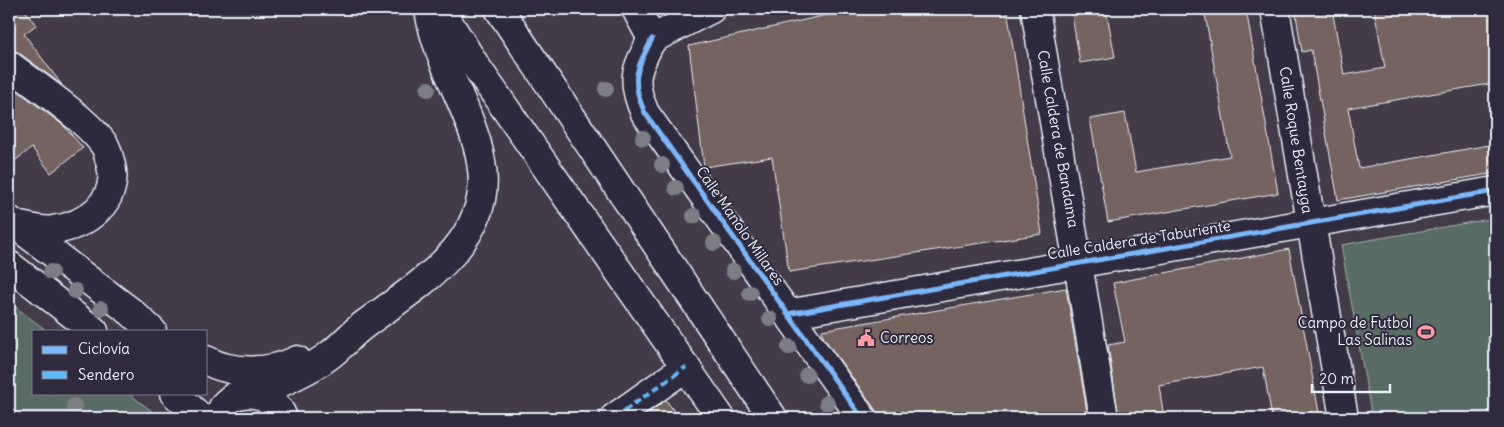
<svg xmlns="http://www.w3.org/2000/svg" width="1504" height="427" font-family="Delius,sans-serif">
  <rect width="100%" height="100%" fill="#443b48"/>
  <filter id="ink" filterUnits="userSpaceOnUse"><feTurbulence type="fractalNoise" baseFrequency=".02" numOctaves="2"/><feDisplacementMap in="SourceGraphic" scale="10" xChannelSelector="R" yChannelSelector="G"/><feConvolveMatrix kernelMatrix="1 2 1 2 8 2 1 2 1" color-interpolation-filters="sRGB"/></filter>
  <g filter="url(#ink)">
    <g fill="#596c65" stroke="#a0aeae">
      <path d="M 1495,218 L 1495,418 L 1372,418 L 1341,245 Z"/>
      <path d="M 9,302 L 47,331 L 34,331 L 34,393 L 128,393 L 161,418 L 9,418 Z"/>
    </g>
    <g fill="#746461" stroke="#e8f1f8">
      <path d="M 9,9 L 24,9 L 36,25 L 24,34 L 62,85 L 18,52 L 9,50 Z"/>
      <path d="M 853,9 L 1007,9 L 1042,234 L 789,272 L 772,157 L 704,167 L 689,46 Z"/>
      <path d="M 1071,9 L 1106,9 L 1115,57 L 1080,63 Z"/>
      <path d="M 1204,9 L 1246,9 L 1278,193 L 1108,222 L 1090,119 L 1125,113 L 1136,172 L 1230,156 Z"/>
      <path d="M 1295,9 L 1332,9 L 1344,75 L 1385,68 L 1374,9 L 1495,9 L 1495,83 L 1348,108 L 1359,168 L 1495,144 L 1495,173 L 1338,200 L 1311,50 L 1302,52 Z"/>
      <path d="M 9,84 L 64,126 L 83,148 L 51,173 L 32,148 L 9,165 Z"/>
      <path d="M 1289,249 L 1320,418 L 1272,418 L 1263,367 L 1159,385 L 1164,418 L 1119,418 L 1108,345 L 1125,342 L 1113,283 Z"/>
      <path d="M 1066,288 L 1088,418 L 877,418 L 875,409 L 823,337 L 822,330 Z"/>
      <path d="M 666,400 L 679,418 L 641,418 Z"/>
    </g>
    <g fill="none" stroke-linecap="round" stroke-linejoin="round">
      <g stroke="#e8f1f8" stroke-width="31">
        <g id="minor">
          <path d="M 636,9 L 652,39"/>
          <path d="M 1035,9 L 1104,418"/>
          <path d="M 1275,9 L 1344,418"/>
          <path d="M 652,39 C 636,70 630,80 645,113 L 862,418"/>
          <path d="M 652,39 L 711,9"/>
          <path d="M 9,65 C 35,85 88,120 105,146 C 108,151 109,159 111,165 C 120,202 85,226 53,230 C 42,232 27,227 15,225"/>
          <path d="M 787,314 L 1495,191"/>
          <path d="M 614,418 L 686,367"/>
        </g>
      </g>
      <g stroke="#e8f1f8" stroke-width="31">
        <g id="major">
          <path d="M 440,9 L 475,65 L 721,418"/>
          <path d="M 499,9 L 773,418"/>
          <path d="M 9,220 L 131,312 L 152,331"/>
          <path d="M 9,265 L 94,331"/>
          <path d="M 206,360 C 232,375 271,373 297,360"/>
          <path d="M 174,393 L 201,418"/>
          <path d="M 258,394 C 282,381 310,371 331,354 C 343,345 352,333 365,324 C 417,286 496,240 481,162 C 472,109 436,62 429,9"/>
          <path d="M 219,418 C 226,383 273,388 283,418"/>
        </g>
      </g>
      <use href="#minor" stroke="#2f2a3d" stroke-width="28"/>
      <use href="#major" stroke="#2f2a3d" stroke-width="28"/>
      <path stroke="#60bafa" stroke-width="4" stroke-dasharray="8 4" stroke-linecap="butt" d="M 614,418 L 686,367"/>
      <g stroke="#2f2a3d" stroke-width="8">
        <g id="cycleway">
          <path d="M 652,39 C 636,70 630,80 645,113 L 862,418"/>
          <path d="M 787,314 L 1495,191"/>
        </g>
      </g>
      <use href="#cycleway" stroke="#7ab7fb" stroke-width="5"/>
    </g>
    <g fill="#7b7e84">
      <circle cx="428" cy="89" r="8"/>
      <circle cx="606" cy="89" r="8"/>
      <circle cx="643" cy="138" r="8"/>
      <circle cx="662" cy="165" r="8"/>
      <circle cx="676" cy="188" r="8"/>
      <circle cx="694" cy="216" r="8"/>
      <circle cx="714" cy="243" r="8"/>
      <circle cx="733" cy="271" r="8"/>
      <circle cx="51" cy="272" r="8"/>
      <circle cx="75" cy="291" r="8"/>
      <circle cx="750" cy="293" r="8"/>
      <circle cx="101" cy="309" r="8"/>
      <circle cx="770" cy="319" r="8"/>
      <circle cx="789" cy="347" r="8"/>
      <circle cx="807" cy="375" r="8"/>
      <circle cx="827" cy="403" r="8"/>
      <circle cx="74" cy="406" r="8"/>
    </g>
  </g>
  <defs>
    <g id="stadium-bare" transform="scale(1.35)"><path d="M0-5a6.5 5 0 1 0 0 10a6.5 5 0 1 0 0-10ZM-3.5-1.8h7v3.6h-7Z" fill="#ff9aa2" stroke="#2f2a3d" stroke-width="2.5" paint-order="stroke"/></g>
    <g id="civic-bare" transform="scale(1.35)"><path d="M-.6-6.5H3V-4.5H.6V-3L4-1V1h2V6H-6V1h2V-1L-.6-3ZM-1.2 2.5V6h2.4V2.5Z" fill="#ff9aa2" stroke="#2f2a3d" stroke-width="2.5" paint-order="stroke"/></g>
  </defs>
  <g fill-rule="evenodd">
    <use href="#stadium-bare" x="1426" y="332"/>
    <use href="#civic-bare" x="866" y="338"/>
  </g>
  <g text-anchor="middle" stroke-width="4" stroke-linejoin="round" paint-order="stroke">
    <g font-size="15" fill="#e8f1f8" stroke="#2f2a3d">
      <text transform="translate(1058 139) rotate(80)" y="5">Calle Caldera de Bandama</text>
      <text transform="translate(1296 140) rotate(81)" y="5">Calle Roque Bentayga</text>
      <text transform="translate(740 226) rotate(55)" y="5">Calle Manolo Millares</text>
      <text transform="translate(1139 240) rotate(-9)" y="5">Calle Caldera de Taburiente</text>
    </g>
    <g font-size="15" fill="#e8f1f8" stroke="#2f2a3d" text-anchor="end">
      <text x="1412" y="328">Campo de Futbol<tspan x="1412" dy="17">Las Salinas</tspan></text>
      <text x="880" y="343" text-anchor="start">Correos</text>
    </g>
  </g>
  <rect width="1504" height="427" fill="none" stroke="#2f2a3d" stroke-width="30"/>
  <rect x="15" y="15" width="1474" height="397" fill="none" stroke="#e8f1f8" stroke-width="2" filter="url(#ink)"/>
  <rect x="32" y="330" width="175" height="65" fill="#2f2a3d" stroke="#797a88"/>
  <rect x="42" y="346" width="25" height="8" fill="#7ab7fb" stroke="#797a88"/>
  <text x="78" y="354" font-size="15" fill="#e8f1f8">Ciclovía</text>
  <rect x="42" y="371" width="25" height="8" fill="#60bafa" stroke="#797a88"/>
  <text x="78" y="380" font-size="15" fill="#e8f1f8">Sendero</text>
  <path d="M1312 384v8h78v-8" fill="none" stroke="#e8f1f8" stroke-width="2.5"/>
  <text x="1319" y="384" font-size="15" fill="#e8f1f8" stroke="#2f2a3d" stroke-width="4" paint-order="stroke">20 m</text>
</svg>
